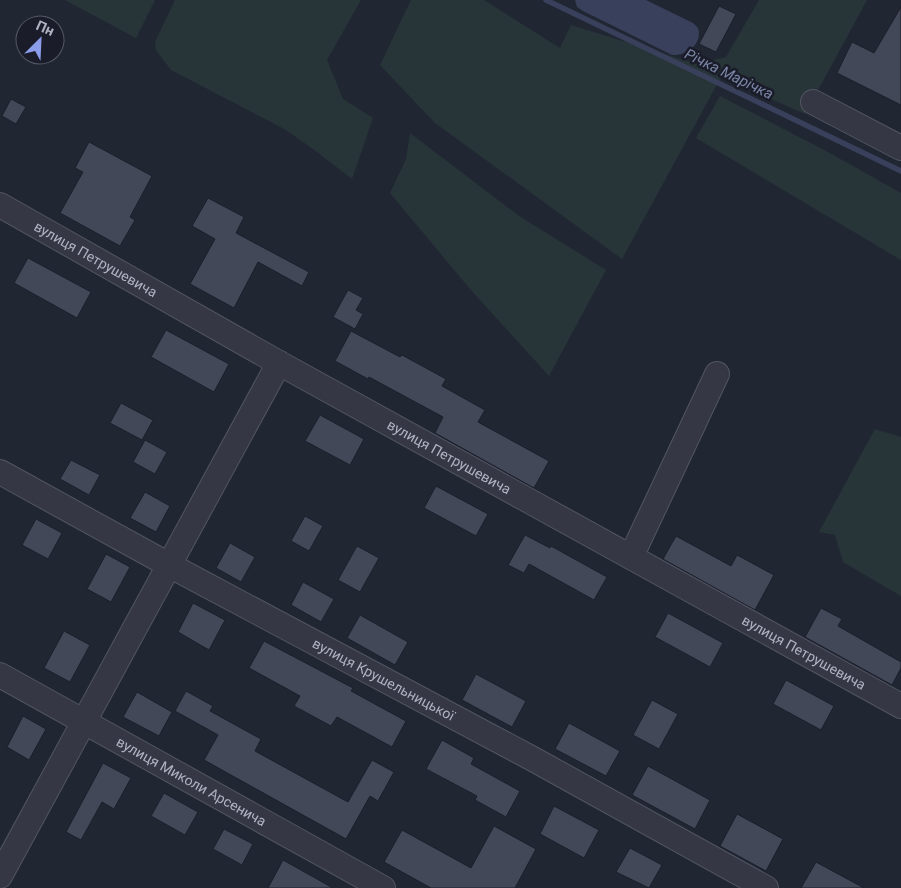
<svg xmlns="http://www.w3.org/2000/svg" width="901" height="888" font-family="Roboto,sans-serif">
  <rect width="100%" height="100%" fill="#212633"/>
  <g fill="#273538">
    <path d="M 65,0 L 155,0 L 136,38 Z"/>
    <path d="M 175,0 L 361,0 L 327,60 L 343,99 L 373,118 L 352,179 L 313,149 L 286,130 L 171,70 L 156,50 L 155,42 Z"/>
    <path d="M 411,0 L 484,0 L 560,48 L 571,25 L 697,64 L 726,57 L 759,0 L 867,0 L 805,114 L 721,77 L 622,259 L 435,123 L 380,65 Z"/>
    <path d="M 720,96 L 828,152 L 901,193 L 901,260 L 696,138 Z"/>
    <path d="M 410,133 L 519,216 L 606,270 L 549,376 L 470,289 L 390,193 L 406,159 Z"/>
    <path d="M 875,429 L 901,437 L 901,596 L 843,562 L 835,535 L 819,532 Z"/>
  </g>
  <path fill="#39405b" d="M 575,0 L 646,0 L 693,23 L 698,28 C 703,44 686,56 672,55 L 583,11 L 577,7 Z"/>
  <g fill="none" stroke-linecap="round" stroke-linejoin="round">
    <path stroke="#39405b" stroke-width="5.5" d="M 546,0 L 901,171"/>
  </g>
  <g fill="#434858" stroke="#1c1f2b">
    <path d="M 719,6 L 736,14 L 716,52 L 699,44 Z"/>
    <path d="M 901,7 L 901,105 L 837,73 L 852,42 L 874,53 Z"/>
    <path d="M 11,99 L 26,107 L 16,124 L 2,116 Z"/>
    <path d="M 89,142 L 152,176 L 130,217 L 135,220 L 120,246 L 60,213 L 83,172 L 75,168 Z"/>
    <path d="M 208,198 L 244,217 L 236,233 L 309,272 L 302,286 L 258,262 L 234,308 L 190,284 L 215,239 L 192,226 Z"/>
    <path d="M 28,258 L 91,292 L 77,318 L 14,283 Z"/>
    <path d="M 348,290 L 363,298 L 356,310 L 363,314 L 355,329 L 333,317 Z"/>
    <path d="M 166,330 L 229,364 L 214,392 L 151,357 Z"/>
    <path d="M 351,331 L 400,357 L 402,355 L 446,379 L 442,386 L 485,410 L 478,422 L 549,461 L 534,488 L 435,433 L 443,417 L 369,377 L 368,379 L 335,361 Z"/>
    <path d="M 121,403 L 153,420 L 142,440 L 110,423 Z"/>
    <path d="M 320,415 L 364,439 L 350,465 L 305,441 Z"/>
    <path d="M 145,440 L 167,452 L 155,474 L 133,462 Z"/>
    <path d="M 71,460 L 100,475 L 89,495 L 60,479 Z"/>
    <path d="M 436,486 L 488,514 L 476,536 L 424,508 Z"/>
    <path d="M 145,492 L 170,506 L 156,532 L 130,518 Z"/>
    <path d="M 305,516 L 323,526 L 309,551 L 291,541 Z"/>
    <path d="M 36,519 L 62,533 L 48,559 L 22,545 Z"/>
    <path d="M 525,535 L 550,548 L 551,546 L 607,577 L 594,600 L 529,564 L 524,573 L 508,565 Z"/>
    <path d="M 676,536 L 731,566 L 737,555 L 774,575 L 755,610 L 663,559 Z"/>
    <path d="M 230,543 L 255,557 L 241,582 L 216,568 Z"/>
    <path d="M 357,546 L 379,558 L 360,592 L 338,580 Z"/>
    <path d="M 106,554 L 130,567 L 111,602 L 87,589 Z"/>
    <path d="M 303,582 L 334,599 L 321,622 L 291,605 Z"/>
    <path d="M 193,603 L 225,620 L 209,650 L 178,632 Z"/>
    <path d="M 821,608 L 842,619 L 838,626 L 901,662 L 901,668 L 892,685 L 805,637 Z"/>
    <path d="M 668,613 L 723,643 L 710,667 L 655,637 Z"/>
    <path d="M 360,615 L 408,642 L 395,665 L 347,638 Z"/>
    <path d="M 64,631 L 90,645 L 70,682 L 44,668 Z"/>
    <path d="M 264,641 L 353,688 L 351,691 L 406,721 L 392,747 L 337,717 L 331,726 L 294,706 L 300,696 L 249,668 Z"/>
    <path d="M 476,674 L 526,701 L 512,727 L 462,700 Z"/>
    <path d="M 786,680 L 834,706 L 821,730 L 773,704 Z"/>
    <path d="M 186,691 L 213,706 L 210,711 L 261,739 L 255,751 L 348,802 L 372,760 L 394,772 L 378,801 L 370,796 L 346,839 L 204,760 L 218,735 L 175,711 Z"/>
    <path d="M 137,692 L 172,712 L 159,736 L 123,717 Z"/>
    <path d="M 652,700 L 678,714 L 659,749 L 633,735 Z"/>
    <path d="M 23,716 L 46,729 L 29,760 L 7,747 Z"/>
    <path d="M 569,723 L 620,751 L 606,776 L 555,749 Z"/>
    <path d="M 442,740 L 474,758 L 471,764 L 520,791 L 506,817 L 475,800 L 477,796 L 426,769 Z"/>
    <path d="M 103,763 L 131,778 L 114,809 L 102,802 L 81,840 L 66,832 Z"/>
    <path d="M 648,766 L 710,800 L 695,829 L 632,795 Z"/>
    <path d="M 164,793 L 198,812 L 185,835 L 151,816 Z"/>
    <path d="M 554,806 L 599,830 L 584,858 L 540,834 Z"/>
    <path d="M 737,814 L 783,839 L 766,871 L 720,846 Z"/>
    <path d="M 494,826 L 536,849 L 515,888 L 431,888 L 384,862 L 402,830 L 471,868 Z"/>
    <path d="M 224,829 L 253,844 L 242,865 L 213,849 Z"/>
    <path d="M 630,848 L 662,865 L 649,888 L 616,872 Z"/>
    <path d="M 283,860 L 333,888 L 268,888 Z"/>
    <path d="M 816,862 L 864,888 L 801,888 Z"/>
  </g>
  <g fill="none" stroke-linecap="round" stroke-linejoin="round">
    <g stroke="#525562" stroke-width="26">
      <g id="minor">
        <path d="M 813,102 L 901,148"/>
        <path id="s1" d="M 0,205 L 279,363 L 901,706"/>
        <path id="s2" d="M 0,472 L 169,565 L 533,759 L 766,888"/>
        <path d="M 631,557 L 717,374"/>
        <path id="s3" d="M 0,675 L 383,888"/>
        <path d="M 0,876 L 279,363"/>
      </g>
    </g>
    <use href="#minor" stroke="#353844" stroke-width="24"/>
  </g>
  <g text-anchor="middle" stroke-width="5" stroke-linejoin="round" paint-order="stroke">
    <g font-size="14" fill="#afb2c1" stroke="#1a1d29">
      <text dy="5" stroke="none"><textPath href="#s1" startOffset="110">вулиця Петрушевича</textPath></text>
      <text dy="5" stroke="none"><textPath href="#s1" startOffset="515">вулиця Петрушевича</textPath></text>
      <text dy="5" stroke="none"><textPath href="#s1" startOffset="920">вулиця Петрушевича</textPath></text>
      <text dy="5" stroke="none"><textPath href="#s2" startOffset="436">вулиця Крушельницької</textPath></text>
      <text dy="5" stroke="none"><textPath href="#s3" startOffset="219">вулиця Миколи Арсенича</textPath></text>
    </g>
    <g font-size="15" font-style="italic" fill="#7a85a6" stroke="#1a1d29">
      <text transform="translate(729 74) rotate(26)" y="5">Річка Марічка</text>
    </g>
  </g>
  <g transform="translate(40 40) rotate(24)"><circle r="24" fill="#1a1d29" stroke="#565966"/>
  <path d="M0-4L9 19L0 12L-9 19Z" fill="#8a9cea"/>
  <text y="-8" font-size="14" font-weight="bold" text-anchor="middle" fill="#afb2c1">Пн</text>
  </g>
</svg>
